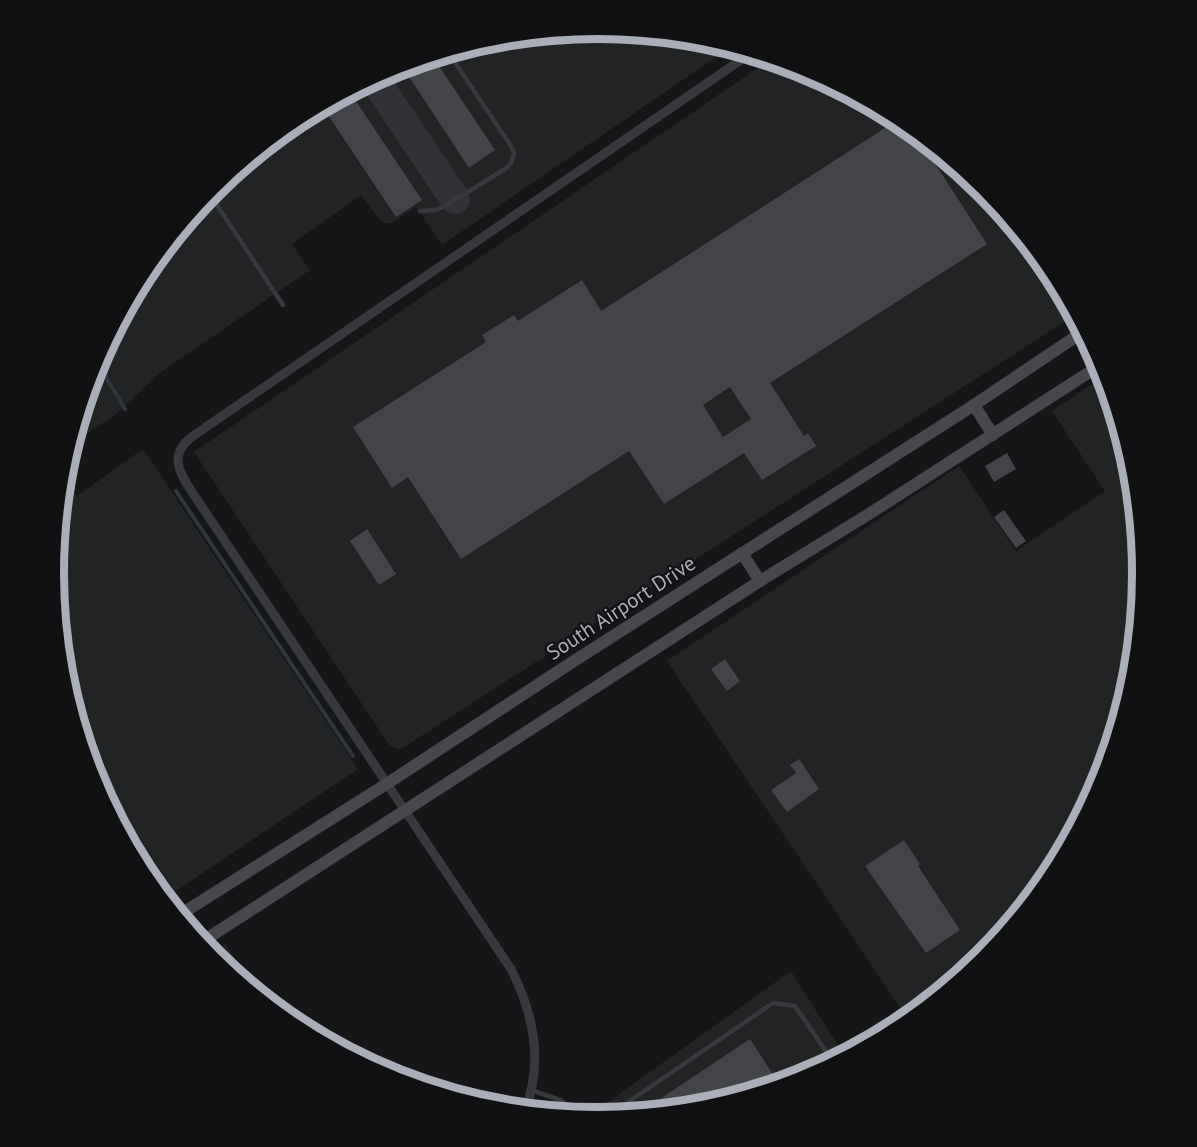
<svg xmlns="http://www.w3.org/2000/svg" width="1197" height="1147" font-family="'PT Sans',sans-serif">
  <rect width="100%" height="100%" fill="#161618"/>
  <g fill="#222325">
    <path d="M 599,29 L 705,39 L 731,47 L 442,245 L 416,207 L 392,223 L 386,223 L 379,219 L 361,195 L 292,244 L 310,270 L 161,372 L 116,414 L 84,436 L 75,431 L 95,365 L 146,270 L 213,188 L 296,120 L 390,70 L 493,39 Z"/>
    <path d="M 771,59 L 807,70 L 902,121 L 984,188 L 1052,271 L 1075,315 L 401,749 L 390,746 L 194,452 Z"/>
    <path d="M 1105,375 L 1133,468 L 1143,574 L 1133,680 L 1102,782 L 1051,877 L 984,959 L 909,1021 L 667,661 L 959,466 L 1016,551 L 1105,491 L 1052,411 Z"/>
    <path d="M 143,449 L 358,769 L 164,899 L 145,876 L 95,782 L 64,679 L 54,573 L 63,480 L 66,480 L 77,496 Z"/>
    <path d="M 225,944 L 264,1000 L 209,954 Z"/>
    <path d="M 791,971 L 845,1057 L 807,1077 L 704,1108 L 599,1118 L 587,1117 Z"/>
  </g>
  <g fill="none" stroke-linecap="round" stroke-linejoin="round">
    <g stroke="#2d363c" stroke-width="4">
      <path d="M 97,362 L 125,409"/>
      <path d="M 176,491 L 353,756"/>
    </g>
    <path stroke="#303235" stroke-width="30" d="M 374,79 L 455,199"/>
  </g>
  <g fill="#434448" fill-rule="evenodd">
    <path d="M 433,57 L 495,150 L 469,168 L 402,66 Z"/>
    <path d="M 350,92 L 422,200 L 396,217 L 322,106 Z"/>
    <path d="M 899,119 L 914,131 L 987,244 L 770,383 L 804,436 L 808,433 L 816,446 L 762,480 L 744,453 L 664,504 L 629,451 L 461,559 L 408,477 L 392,488 L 353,427 L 486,342 L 482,335 L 514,315 L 518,321 L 582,280 L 601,311 ZM 730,387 L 751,419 L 723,437 L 703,405 Z"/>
    <path d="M 1007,453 L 1016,469 L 994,482 L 985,466 Z"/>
    <path d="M 1004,510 L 1026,541 L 1016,548 L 994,517 Z"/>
    <path d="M 367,529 L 396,574 L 379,585 L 350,541 Z"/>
    <path d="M 725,659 L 740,681 L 727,691 L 711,669 Z"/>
    <path d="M 799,759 L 819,789 L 787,812 L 771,790 L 796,773 L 790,765 Z"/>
    <path d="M 904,840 L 920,864 L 918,866 L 960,930 L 926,953 L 865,866 Z"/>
    <path d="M 750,1039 L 780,1085 L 704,1108 L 636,1115 Z"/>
  </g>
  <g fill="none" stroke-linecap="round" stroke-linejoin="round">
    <g stroke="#38393d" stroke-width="4.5">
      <path d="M 209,193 L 283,305"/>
      <path d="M 420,211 L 436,210 L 445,206 L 505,169 L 511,163 L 514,153 L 511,146 L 448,52"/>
      <path d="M 531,1090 L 560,1100 L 578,1113 L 591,1116 L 605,1115 L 618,1109"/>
      <path d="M 623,1116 L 618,1109 L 773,1003 L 795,1006 L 834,1063"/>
    </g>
    <path stroke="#38393d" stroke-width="9" d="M 525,1111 C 543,1063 534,1014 511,969 L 192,492 C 179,472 168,454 193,436 L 751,53"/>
    <g stroke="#46484d" stroke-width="12">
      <path d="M 974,405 L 993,435"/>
      <path d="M 742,553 L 760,581"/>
      <path d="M 178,916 L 388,783 L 574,661 L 974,405 L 1084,331"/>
      <path d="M 200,943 L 760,581 L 869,514 L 1102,364"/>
    </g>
  </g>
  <g text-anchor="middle" stroke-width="4.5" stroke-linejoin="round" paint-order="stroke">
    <g font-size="21" fill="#a9aeb8" stroke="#111113">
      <text transform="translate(621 608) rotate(-33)" y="7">South Airport Drive</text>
    </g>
  </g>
  <path d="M0 0H1197V1147H0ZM64 573a534 534 0 1 1 1068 0a534 534 0 1 1-1068 0Z" fill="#111113" fill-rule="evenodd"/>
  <path fill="none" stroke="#a9aeb8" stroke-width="8" d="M64 573a534 534 0 1 1 1068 0a534 534 0 1 1-1068 0Z"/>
</svg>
